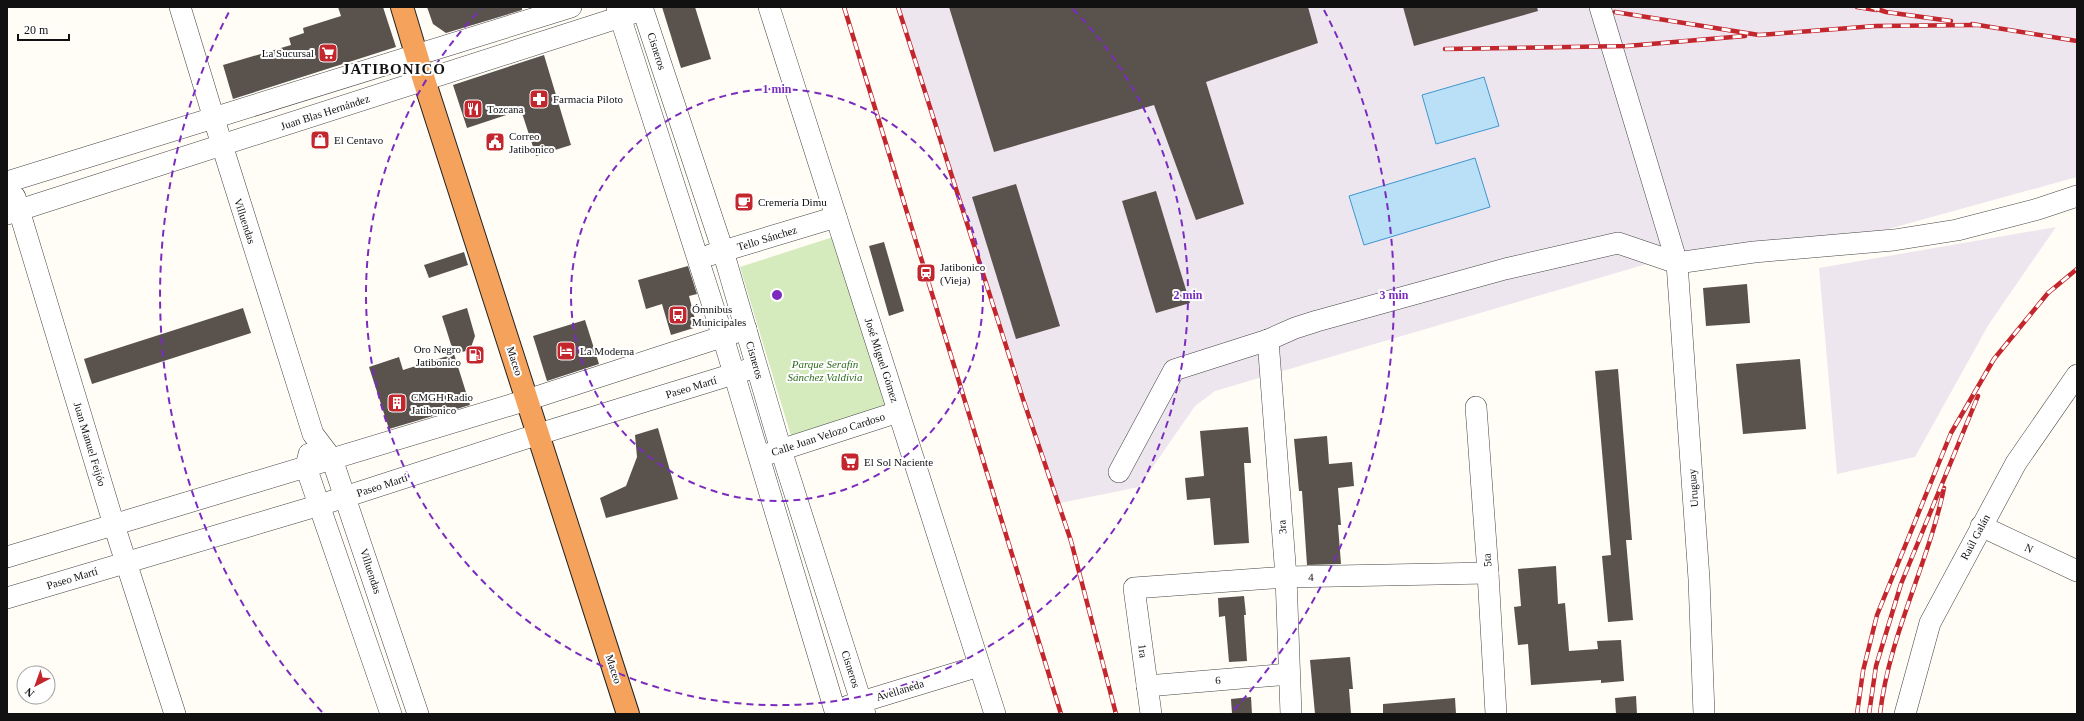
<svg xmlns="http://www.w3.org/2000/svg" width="2084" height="721" font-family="'Times New Roman',serif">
  <rect width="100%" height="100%" fill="#fffdf5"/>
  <g fill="#eee6ef">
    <path d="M 898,7 L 2077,7 L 2077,177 L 1816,249 L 1674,256 L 1215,391 L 1195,406 L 1139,487 L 1060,503 Z"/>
    <path d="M 2056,227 L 1989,324 L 1915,457 L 1837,474 L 1819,268 Z"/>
  </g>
  <path fill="#d5ebbd" d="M 836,236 L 892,407 L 791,436 L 740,267 Z"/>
  <g fill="#b9e0f7" stroke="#3f96cf">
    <path d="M 1484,77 L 1499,126 L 1436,144 L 1422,95 Z"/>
    <path d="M 1475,158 L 1490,207 L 1364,245 L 1349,196 Z"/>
  </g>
  <g fill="#5a524d">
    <path d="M 338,7 L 383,7 L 396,47 L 233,99 L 223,65 L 291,45 L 289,38 L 304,33 L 303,28 L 341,16 Z"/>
    <path d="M 427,7 L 522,7 L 522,10 L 446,33 L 433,24 Z"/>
    <path d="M 662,7 L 695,7 L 711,59 L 681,68 Z"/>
    <path d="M 949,7 L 1308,7 L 1318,43 L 1206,82 L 1244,204 L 1196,220 L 1154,105 L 994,152 Z"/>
    <path d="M 1403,7 L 1537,7 L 1538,11 L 1414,46 Z"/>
    <path d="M 544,55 L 571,145 L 536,156 L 521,110 L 467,128 L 453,85 Z"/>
    <path d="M 1016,184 L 1060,326 L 1016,339 L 972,197 Z"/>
    <path d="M 1156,191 L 1190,303 L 1156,313 L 1122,201 Z"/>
    <path d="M 884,242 L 904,311 L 889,316 L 869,246 Z"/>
    <path d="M 464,252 L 468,265 L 429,278 L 424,265 Z"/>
    <path d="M 688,266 L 697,294 L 689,296 L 697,327 L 671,335 L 662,304 L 646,309 L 638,280 Z"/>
    <path d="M 1747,284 L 1750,323 L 1706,326 L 1703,288 Z"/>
    <path d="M 243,308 L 251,333 L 92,384 L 84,359 Z"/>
    <path d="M 467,308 L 475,336 L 470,350 L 454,354 L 442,316 Z"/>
    <path d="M 585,320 L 599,364 L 547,381 L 533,336 Z"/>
    <path d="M 454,354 L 470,405 L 389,429 L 369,367 L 399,357 L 403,370 Z"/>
    <path d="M 1800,359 L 1806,429 L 1743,434 L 1736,364 Z"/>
    <path d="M 1618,369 L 1632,540 L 1626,540 L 1633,620 L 1608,622 L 1602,556 L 1611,555 L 1595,371 Z"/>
    <path d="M 1248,427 L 1251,463 L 1244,463 L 1249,543 L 1214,545 L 1210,498 L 1187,500 L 1185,478 L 1204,476 L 1200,431 Z"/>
    <path d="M 658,428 L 678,499 L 606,518 L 600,498 L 626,486 L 637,457 L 635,435 Z"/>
    <path d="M 1327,436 L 1329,464 L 1352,462 L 1354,486 L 1338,488 L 1341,525 L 1338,525 L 1341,564 L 1307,565 L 1302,491 L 1299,491 L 1294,439 Z"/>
    <path d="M 1556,566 L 1558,604 L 1565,603 L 1569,651 L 1598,649 L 1597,641 L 1621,640 L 1624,681 L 1601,683 L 1601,680 L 1531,685 L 1528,644 L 1518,645 L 1514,607 L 1521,606 L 1518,569 Z"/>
    <path d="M 1244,596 L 1246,615 L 1244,615 L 1247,661 L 1229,662 L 1225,616 L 1219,617 L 1218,598 Z"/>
    <path d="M 1350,657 L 1353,689 L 1349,689 L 1351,714 L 1315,714 L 1310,660 Z"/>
    <path d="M 1636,696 L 1637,714 L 1616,714 L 1615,698 Z"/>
    <path d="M 1251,697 L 1252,714 L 1232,714 L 1231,699 Z"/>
    <path d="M 1455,698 L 1456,714 L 1383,714 L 1383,704 Z"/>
  </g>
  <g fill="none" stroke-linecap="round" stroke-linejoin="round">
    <g stroke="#444" stroke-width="22">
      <g id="minor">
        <path d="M 180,7 L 222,145 L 313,434 L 332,459 L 418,714"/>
        <path d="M 617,7 L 723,337 L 836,714"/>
        <path d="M 642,7 L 723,251 L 781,450 L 865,714"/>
        <path d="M 769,7 L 995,714"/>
        <path d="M 1600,7 L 1677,263 L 1699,579 L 1704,714"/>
        <path d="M 7,182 L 571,7"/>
        <path d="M 15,197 L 114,525 L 175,714"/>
        <path d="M 7,214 L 633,13"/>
        <path d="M 710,255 L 836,217"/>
        <path d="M 1268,340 L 1286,577 L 1291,714"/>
        <path d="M 1476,407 L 1488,573 L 1496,714"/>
        <path d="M 309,454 L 306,467 L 391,714"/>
        <path d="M 768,454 L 898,412"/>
        <path d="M 1119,472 L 1174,370 L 1268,340 L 1295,328 L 1317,321 L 1505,269 L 1618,243 L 1677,263 L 1754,252 L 1894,240 L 1957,230 L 2038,209 L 2077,196"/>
        <path d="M 1981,526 L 2077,571"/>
        <path d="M 7,557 L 527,400 L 746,329"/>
        <path d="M 7,598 L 320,505 L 539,434 L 756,367"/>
        <path d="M 1147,686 L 1289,674"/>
        <path d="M 848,706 L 979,666"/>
        <path d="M 1151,714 L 1134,588 L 1286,577 L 1488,573"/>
        <path d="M 1905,714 L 1930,623 L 2016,463 L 2077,375"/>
      </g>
    </g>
    <g stroke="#222" stroke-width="24">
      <path id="highway" d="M 402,7 L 424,80 L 628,714"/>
    </g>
    <use href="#minor" stroke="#fff" stroke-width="21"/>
    <use href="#highway" stroke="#f5a25d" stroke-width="22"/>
    <g stroke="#c4262e" stroke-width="4.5">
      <g id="rail">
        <path d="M 844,7 L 1061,714"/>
        <path d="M 898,7 L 1023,399 L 1071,541 L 1116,714"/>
        <path d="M 1857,7 L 1876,10"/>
        <path d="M 1871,7 L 1886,12 L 1951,21"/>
        <path d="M 1615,12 L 1759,35 L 1876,26 L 1977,25"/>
        <path d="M 1972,24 L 2077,41"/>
        <path d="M 1445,49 L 1627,46 L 1745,36"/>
        <path d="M 1857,714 L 1863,671 L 1877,615 L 1951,433 L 1994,359 L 2048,293 L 2077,269"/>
        <path d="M 1869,714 L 1876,666 L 1901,584 L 1978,396"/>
        <path d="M 1880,714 C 1889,635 1928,565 1944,488"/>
      </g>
    </g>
    <use href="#rail" stroke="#fff" stroke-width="3" stroke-dasharray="9" stroke-linecap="butt"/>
  </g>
  <g fill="none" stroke="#7b2cbf" stroke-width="2" stroke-dasharray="7 5">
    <circle cx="777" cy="295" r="206"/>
    <path d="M1073 9A411 411 0 1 1 481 9"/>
    <path d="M322 712A617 617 0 0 1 230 10M1324 10A617 617 0 0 1 1232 712"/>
  </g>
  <defs>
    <g id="supermarket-square" transform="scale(1)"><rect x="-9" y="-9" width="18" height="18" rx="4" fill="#c4262e" stroke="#fff"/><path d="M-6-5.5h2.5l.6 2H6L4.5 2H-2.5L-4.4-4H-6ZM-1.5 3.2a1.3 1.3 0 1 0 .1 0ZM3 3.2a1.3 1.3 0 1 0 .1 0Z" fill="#fff"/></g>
    <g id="pharmacy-square" transform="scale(1)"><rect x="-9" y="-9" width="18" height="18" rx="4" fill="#c4262e" stroke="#fff"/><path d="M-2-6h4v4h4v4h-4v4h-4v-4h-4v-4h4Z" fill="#fff"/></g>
    <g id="restaurant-square" transform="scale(1)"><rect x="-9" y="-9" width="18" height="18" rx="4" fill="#c4262e" stroke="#fff"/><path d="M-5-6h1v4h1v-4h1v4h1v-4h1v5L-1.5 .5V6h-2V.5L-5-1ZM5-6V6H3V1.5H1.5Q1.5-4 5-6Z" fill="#fff"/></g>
    <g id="shop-square" transform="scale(1)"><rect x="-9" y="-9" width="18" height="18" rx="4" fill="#c4262e" stroke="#fff"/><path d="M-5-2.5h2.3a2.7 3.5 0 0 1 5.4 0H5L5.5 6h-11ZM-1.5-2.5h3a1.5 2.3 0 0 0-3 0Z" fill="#fff"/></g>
    <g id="civic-square" transform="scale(1)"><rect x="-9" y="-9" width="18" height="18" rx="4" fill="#c4262e" stroke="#fff"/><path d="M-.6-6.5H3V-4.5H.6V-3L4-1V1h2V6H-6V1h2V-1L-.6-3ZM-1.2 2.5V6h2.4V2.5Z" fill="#fff"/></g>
    <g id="cafe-square" transform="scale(1)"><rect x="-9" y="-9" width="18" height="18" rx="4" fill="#c4262e" stroke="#fff"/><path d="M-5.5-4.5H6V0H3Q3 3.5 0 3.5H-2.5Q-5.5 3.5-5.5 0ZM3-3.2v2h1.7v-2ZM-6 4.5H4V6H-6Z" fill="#fff"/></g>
    <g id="station-square" transform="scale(1)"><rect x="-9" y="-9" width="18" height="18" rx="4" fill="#c4262e" stroke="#fff"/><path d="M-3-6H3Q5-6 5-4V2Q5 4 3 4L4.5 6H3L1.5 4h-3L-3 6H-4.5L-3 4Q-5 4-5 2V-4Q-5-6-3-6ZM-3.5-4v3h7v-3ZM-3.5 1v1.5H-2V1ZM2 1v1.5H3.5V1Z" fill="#fff"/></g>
    <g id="bus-square" transform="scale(1)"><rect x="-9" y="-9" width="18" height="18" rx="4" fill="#c4262e" stroke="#fff"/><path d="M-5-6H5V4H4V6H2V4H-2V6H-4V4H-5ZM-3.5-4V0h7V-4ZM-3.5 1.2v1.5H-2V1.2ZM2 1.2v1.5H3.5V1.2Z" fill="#fff"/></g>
    <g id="hotel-square" transform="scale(1)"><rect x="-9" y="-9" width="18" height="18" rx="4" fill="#c4262e" stroke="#fff"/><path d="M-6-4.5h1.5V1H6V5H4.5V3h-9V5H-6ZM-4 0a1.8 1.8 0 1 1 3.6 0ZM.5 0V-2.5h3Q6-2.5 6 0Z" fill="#fff"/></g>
    <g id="fuel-square" transform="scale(1)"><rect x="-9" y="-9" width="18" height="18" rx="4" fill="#c4262e" stroke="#fff"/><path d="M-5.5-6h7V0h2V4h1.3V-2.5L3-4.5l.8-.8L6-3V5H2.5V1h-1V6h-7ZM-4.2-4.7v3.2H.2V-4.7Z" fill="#fff"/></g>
    <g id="building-square" transform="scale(1)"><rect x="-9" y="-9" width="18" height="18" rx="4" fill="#c4262e" stroke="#fff"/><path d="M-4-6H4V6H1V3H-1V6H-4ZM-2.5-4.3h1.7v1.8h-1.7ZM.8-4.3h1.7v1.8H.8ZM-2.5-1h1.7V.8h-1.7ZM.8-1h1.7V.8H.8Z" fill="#fff"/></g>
  </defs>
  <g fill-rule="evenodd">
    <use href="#supermarket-square" x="328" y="53"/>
    <use href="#pharmacy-square" x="539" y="99"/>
    <use href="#restaurant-square" x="473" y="109"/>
    <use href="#shop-square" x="320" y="140"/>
    <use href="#civic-square" x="495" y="142"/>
    <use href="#cafe-square" x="744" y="202"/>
    <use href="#station-square" x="926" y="273"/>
    <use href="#bus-square" x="678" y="315"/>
    <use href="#hotel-square" x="566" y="351"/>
    <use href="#fuel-square" x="475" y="355"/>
    <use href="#building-square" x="397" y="403"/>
    <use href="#supermarket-square" x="850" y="462"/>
  </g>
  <g text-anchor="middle" stroke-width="4" stroke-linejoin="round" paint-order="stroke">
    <g font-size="11" fill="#111" stroke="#fff">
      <text transform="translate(657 51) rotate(72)" y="4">Cisneros</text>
      <text transform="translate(325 112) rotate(-18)" y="4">Juan Blas Hernández</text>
      <text transform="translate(245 221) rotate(72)" y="4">Villuendas</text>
      <text transform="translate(767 238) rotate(-17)" y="4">Tello Sánchez</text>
      <text transform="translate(755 360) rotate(74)" y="4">Cisneros</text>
      <text transform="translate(882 360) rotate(72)" y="4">José Miguel Gómez</text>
      <text transform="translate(515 361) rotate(72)" y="4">Maceo</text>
      <text transform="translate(691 387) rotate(-17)" y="4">Paseo Martí</text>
      <text transform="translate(828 434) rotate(-18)" y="4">Calle Juan Velozo Cardoso</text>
      <text transform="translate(90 444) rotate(73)" y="4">Juan Manuel Feijóo</text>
      <text transform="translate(382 485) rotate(-18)" y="4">Paseo Martí</text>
      <text transform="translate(1693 488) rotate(-94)" y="4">Uruguay</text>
      <text transform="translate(1282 527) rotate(-95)" y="4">3ra</text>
      <text transform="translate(1975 537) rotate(-62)" y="4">Raúl Galán</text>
      <text transform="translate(2029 548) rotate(25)" y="4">N</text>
      <text transform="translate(1487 560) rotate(-94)" y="4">5ta</text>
      <text transform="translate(371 571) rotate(72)" y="4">Villuendas</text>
      <text transform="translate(1311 577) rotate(-1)" y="4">4</text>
      <text transform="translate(72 578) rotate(-17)" y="4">Paseo Martí</text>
      <text transform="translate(1143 651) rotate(83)" y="4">1ra</text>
      <text transform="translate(614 669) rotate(72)" y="4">Maceo</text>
      <text transform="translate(851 669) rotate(72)" y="4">Cisneros</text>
      <text transform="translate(1218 680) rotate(-5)" y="4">6</text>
      <text transform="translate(900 690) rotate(-17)" y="4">Avellaneda</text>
    </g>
    <g font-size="11" fill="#111" stroke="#fff" text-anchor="start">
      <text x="314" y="57" text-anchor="end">La Sucursal</text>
      <text x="553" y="103">Farmacia Piloto</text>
      <text x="487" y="113">Tozcana</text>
      <text x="509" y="140">Correo<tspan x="509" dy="13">Jatibonico</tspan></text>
      <text x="334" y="144">El Centavo</text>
      <text x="758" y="206">Cremería Dimu</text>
      <text x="940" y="271">Jatibonico<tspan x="940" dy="13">(Vieja)</tspan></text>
      <text x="692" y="313">Ómnibus<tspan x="692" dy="13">Municipales</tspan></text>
      <text x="461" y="353" text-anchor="end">Oro Negro<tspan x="461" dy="13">Jatibonico</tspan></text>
      <text x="580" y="355">La Moderna</text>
      <text x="411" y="401">CMGH Radio<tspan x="411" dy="13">Jatibonico</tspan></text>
      <text x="864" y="466">El Sol Naciente</text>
    </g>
    <g font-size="11" font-style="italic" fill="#2f6b1f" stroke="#fff">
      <text x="825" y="368">Parque Serafín<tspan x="825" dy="13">Sánchez Valdivia</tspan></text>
    </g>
    <g font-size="15" font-weight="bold" letter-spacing="1" fill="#111" stroke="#fff">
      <text x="394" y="74">JATIBONICO</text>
    </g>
  </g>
  <circle cx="777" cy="295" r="6" fill="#7b2cbf" stroke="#fff" stroke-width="2"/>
  <g font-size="12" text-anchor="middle" font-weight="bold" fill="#7b2cbf" stroke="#fff" stroke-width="4" stroke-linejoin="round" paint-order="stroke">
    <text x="777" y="93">1 min</text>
    <text x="1188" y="299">2 min</text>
    <text x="1394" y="299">3 min</text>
  </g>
  <rect width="2084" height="721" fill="none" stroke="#111111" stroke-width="16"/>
  <g transform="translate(36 685) rotate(221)"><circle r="19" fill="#ffffff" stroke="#a0a0a0"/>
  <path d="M0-3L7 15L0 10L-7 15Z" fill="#c4262e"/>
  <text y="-6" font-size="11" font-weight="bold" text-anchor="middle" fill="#111111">N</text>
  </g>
  <path d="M18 34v6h51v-6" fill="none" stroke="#111111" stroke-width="2"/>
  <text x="24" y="34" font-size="12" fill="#111111" stroke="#ffffff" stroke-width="3" paint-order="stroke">20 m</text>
</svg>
